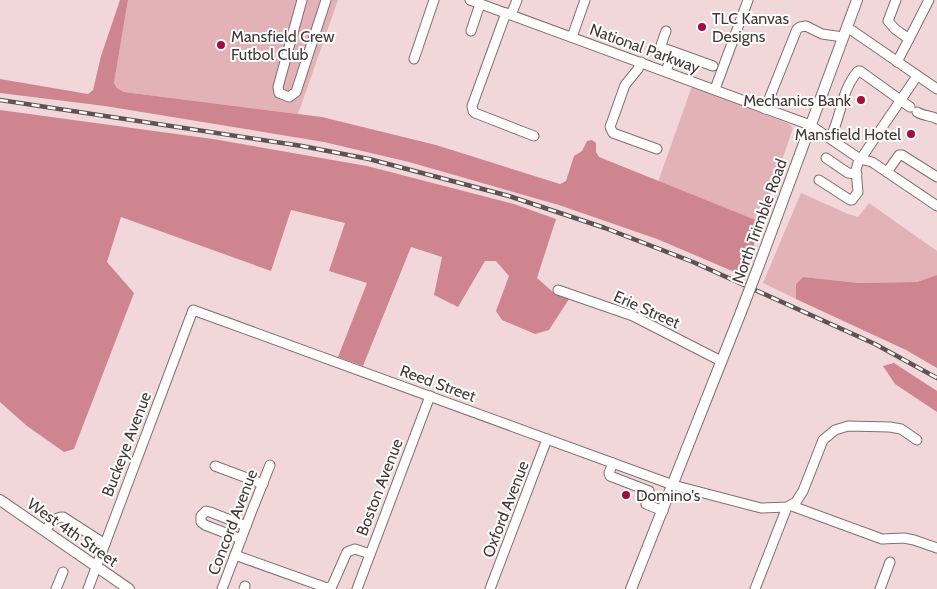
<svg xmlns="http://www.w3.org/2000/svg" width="937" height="589" font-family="Cabin,sans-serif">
  <rect width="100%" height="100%" fill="#f1d7da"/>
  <g fill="#e2b2b7">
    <path d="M 128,0 L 338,0 L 298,114 L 124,92 L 117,88 L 114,83 Z"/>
    <path d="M 692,86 L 789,124 L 793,128 L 759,228 L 758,221 L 658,182 Z"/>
    <path d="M 801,193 L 848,214 L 858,217 L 869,203 L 937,251 L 937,275 L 917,282 L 859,283 L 803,277 L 796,284 L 796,299 L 763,283 Z"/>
  </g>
  <g fill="#cf858f">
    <path d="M 120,0 L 128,0 L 114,83 L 117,88 L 124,92 L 322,117 L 436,145 L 560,184 L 566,181 L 574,156 L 582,151 L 587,141 L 592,140 L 596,143 L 596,152 L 599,157 L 758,221 L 759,228 L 744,276 L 657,239 L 559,205 L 409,162 L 324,142 L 105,106 L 0,93 L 0,79 L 88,94 L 93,90 L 101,56 Z"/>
    <path d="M 0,110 L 213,139 L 367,166 L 514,204 L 556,219 L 537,278 L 553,292 L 569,299 L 549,330 L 535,334 L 502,320 L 496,311 L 509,276 L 496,261 L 485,261 L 458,307 L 434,295 L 442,257 L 411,247 L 363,366 L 338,357 L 367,283 L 329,271 L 345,223 L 291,210 L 271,271 L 121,217 L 107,262 L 134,293 L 74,449 L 64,452 L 27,426 L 0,402 Z"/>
    <path d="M 937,275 L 937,368 L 906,350 L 796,299 L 796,284 L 803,277 L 859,283 L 917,282 Z"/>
    <path d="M 894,363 L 937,391 L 937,412 L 895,384 L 883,366 Z"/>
  </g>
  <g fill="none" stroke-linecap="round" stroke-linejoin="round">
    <g stroke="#836d70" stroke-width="11">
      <g id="minor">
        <path d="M 302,0 L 278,87 L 279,93 L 289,97 L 296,92 L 326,0"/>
        <path d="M 470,0 L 810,125 L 860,159 L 872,162 L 937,206"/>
        <path d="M 896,0 L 888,21 L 895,29 L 909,39 L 929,0"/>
        <path d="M 506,13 L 472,106 L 473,111 L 475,113 L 534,136"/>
        <path d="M 511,15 L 517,0"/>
        <path d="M 847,27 L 937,89"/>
        <path d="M 471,31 L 480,4"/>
        <path d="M 666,31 L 661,45 L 663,48 L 713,66"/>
        <path d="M 572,37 L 585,0"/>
        <path d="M 414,59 L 434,0"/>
        <path d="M 641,62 L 638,69 L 625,85 L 610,127 L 613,133 L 657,149"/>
        <path d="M 897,62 L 909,39"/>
        <path d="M 666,71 L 673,52"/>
        <path d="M 715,89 L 748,0"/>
        <path d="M 765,109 L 797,29 L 800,27 L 806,26 L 822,34 L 843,37"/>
        <path d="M 917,112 C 925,117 931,115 937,119"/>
        <path d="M 830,138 C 842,116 840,92 858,71 L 860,71 L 910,107"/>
        <path d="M 826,158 L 848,173 L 857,174"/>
        <path d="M 887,172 L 899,155 L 902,155 L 937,177"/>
        <path d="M 819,180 L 850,200 L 852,200 L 858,192 L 856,170 L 858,163 L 917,76"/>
        <path d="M 558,290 L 633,316 L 721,361"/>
        <path d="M 613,463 L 609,473 L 610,476 L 649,491 L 646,504 L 663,511"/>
        <path d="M 215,466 L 263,484"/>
        <path d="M 792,506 L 882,539 L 904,538 L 914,540 L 937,548"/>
        <path d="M 45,531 C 50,524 54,517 63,517 L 105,544"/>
        <path d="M 241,539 L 205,525 L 201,522 L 201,516 L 206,511 L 210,512 L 246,526"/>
        <path d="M 235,555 L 327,588 L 332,586 L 347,552 L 355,549 L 370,554"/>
        <path d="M 56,589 L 63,572"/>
        <path d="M 88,589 L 193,310 L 673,485 L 761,508 L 787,507 L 796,502 L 803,491 L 823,440 L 835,430 L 848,426 L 890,427 L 901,429 L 917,440"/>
        <path d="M 222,589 L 251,513 L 270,465"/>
        <path d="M 244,589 L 245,586"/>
        <path d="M 357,589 L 430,396"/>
        <path d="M 490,589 L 547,439"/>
        <path d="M 755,589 L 787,507"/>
        <path d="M 880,589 L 890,562"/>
      </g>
    </g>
    <g stroke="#836d70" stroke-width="12">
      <g id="major">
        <path d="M 759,265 L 857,0"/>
        <path d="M 0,500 L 129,589"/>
        <path d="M 631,589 L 741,312"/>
      </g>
    </g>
    <use href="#minor" stroke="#fff" stroke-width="9"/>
    <use href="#major" stroke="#fff" stroke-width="10"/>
    <g stroke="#5f5254" stroke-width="4.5">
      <path id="rail" d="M 0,100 L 302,146 L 369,159 L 509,196 L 605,228 L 693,262 L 875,344 L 937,378"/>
    </g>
    <use href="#rail" stroke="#fff" stroke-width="2.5" stroke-dasharray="8" stroke-linecap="butt"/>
    <g stroke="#836d70" stroke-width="12" stroke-linecap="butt">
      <path id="major-bridge" d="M 741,312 L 759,265"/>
    </g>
    <use href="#major-bridge" stroke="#fff" stroke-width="10"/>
  </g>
  <g fill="#a40940" stroke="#fff" stroke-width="2">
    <circle cx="702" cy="27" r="5"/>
    <circle cx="221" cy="45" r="5"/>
    <circle cx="861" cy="100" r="5"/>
    <circle cx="911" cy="134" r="5"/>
    <circle cx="626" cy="495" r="5"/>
  </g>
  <g text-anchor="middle" stroke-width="4" stroke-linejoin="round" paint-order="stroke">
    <g font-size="16" fill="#43393a" stroke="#fff" text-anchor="start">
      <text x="712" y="24">TLC Kanvas<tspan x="712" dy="18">Designs</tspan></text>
      <text x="231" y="42">Mansfield Crew<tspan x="231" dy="18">Futbol Club</tspan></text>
      <text x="851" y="106" text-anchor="end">Mechanics Bank</text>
      <text x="901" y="140" text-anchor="end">Mansfield Hotel</text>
      <text x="636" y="501">Domino's</text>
    </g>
    <g font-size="16" fill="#43393a" stroke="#fff">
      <text transform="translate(645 48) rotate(20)" y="6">National Parkway</text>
      <text transform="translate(759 221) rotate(-70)" y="6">North Trimble Road</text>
      <text transform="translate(647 309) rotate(24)" y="6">Erie Street</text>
      <text transform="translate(438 383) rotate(20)" y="6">Reed Street</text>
      <text transform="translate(126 444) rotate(-69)" y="6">Buckeye Avenue</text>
      <text transform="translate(379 487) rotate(-69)" y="6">Boston Avenue</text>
      <text transform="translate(505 509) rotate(-69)" y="6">Oxford Avenue</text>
      <text transform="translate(232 522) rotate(-69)" y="6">Concord Avenue</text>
      <text transform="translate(73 532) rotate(35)" y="6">West 4th Street</text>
    </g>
  </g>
</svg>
